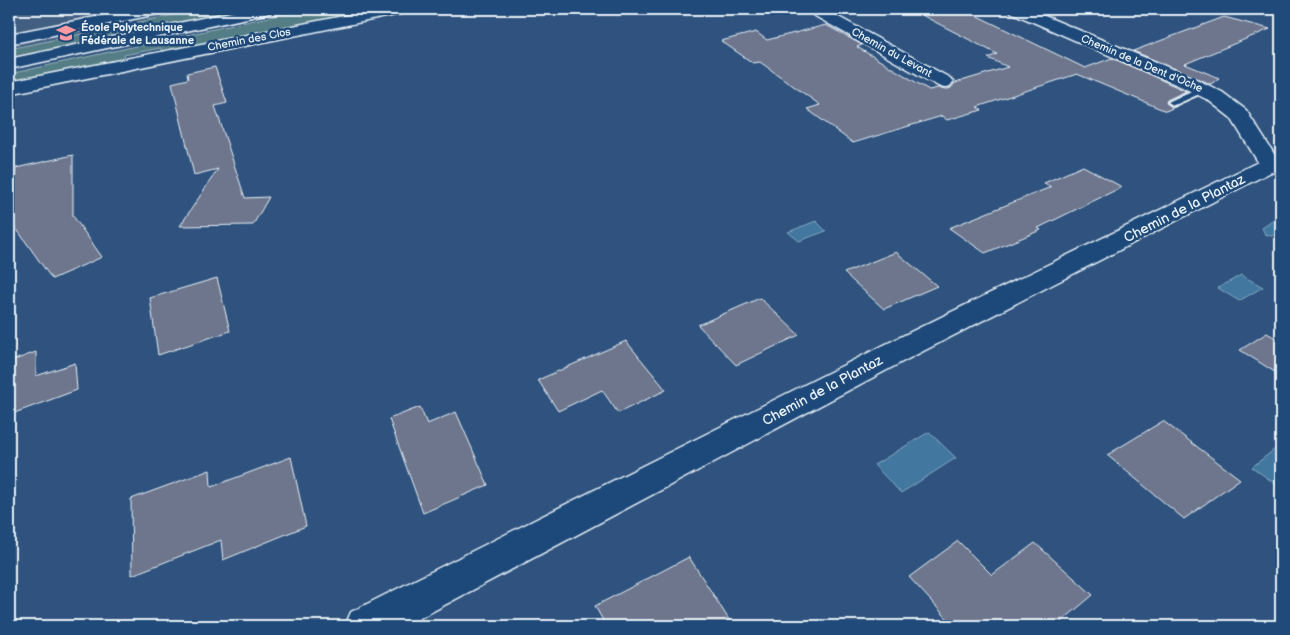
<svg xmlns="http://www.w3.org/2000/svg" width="1290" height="635" font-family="'Balsamiq Sans',sans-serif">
  <rect width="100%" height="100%" fill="#2f537e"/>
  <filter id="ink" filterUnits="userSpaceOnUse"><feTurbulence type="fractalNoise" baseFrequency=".02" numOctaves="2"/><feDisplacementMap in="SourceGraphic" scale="10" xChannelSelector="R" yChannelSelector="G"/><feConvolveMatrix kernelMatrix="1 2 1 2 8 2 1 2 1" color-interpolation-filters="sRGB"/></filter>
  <g filter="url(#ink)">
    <path fill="#425e82" d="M 9,9 L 236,9 L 9,57 Z"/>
    <g fill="#547d85" stroke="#9eb7be">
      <path d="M 202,9 L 244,9 L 9,59 L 9,49 Z"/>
      <path d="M 305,9 L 389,9 L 162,53 L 161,48 L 124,55 L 126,60 L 9,84 L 9,74 Z"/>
    </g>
    <g fill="#42779f" stroke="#84a8c3">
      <path d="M 1277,218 L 1281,220 L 1281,235 L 1270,236 L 1265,234 L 1262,228 Z"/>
      <path d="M 816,221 L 826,231 L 799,241 L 788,232 Z"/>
      <path d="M 1241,275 L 1263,287 L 1239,301 L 1218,288 Z"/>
      <path d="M 929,432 L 956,458 L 901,493 L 874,465 Z"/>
      <path d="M 1279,446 L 1281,447 L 1281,484 L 1278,486 L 1252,467 Z"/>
    </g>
    <g fill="#6d768d" stroke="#e8f1f8">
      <path d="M 910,9 L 963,9 L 1085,68 L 1112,58 L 1186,91 L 1167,100 L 1166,103 L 1172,107 L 1177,106 L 1166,111 L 1077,74 L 977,107 L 982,110 L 947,120 L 942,116 L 853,143 L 807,109 L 820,105 L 760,62 L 753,63 L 721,41 L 756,32 L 767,40 L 826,25 L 862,45 L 857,47 L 929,90 L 938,88 L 945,90 L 951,88 L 955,83 L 1008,67 L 988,58 L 997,54 Z"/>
      <path d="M 1224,17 L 1270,29 L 1185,64 L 1219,78 L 1211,84 L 1133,51 Z"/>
      <path d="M 215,67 L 227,103 L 215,106 L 245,198 L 269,197 L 253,225 L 180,226 L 218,169 L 194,175 L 172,83 L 188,79 L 187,73 Z"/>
      <path d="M 73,155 L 73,216 L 102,257 L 52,279 L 11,221 L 16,168 Z"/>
      <path d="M 1083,166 L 1122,187 L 1038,228 L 1041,230 L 985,253 L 949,228 L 1051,187 L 1044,183 Z"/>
      <path d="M 896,252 L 937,286 L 884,309 L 844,273 Z"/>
      <path d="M 217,278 L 230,331 L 158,355 L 150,298 Z"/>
      <path d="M 760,298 L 799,335 L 736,365 L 698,325 Z"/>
      <path d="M 1267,333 L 1281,341 L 1281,376 L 1240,350 Z"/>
      <path d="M 626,341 L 666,390 L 618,413 L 602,390 L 558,411 L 538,380 Z"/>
      <path d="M 36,352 L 36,376 L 75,363 L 77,390 L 9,415 L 9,362 Z"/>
      <path d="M 420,407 L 427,424 L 456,412 L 488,485 L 423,513 L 389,419 Z"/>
      <path d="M 1163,421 L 1240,479 L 1184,519 L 1107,455 Z"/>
      <path d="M 291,457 L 306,526 L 223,560 L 221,540 L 132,575 L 131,499 L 210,470 L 211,487 Z"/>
      <path d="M 958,541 L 992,575 L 1035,543 L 1093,595 L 1056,626 L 954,626 L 909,577 Z"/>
      <path d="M 689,557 L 733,626 L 606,626 L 595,606 Z"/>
    </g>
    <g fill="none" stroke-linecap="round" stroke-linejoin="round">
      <g stroke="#e8f1f8" stroke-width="4">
        <path id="lane" d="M 1202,86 L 1206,87 L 1206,91 L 1177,104 L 1173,105 L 1168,102 Z"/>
      </g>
      <g stroke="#e8f1f8" stroke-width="3">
        <g id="street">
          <path d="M 136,9 L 166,9 L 163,12 L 158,14 L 9,44 L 9,34 Z"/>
          <path d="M 379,9 L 409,9 L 406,12 L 401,14 L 9,94 L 9,82 Z"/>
          <path d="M 805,9 L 824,9 L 950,78 L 953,82 L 950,86 L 944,88 L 938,86 L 808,12 Z"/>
          <path d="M 1007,9 L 1028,9 L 1196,79 L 1222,92 L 1246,110 L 1278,160 L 1281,161 L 1281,174 L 1271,172 L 904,361 L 405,626 L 345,626 L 351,612 L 884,345 L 1258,162 L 1231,118 L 1208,100 L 1182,87 L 1010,12 Z"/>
        </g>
      </g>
      <g stroke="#e8f1f8" stroke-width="3">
        <path id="secondary" d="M 245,9 L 274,9 L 271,12 L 266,14 L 9,69 L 9,59 Z"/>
      </g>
      <use href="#lane" fill="#1f4a7a" fill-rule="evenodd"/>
      <use href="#street" fill="#1f4a7a" fill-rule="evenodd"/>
      <use href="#secondary" fill="#1f4a7a" fill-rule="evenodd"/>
    </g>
  </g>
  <defs>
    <g id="university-bare" transform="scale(1.5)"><path d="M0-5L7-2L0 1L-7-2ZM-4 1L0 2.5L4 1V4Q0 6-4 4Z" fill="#ff9aa2" stroke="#1f4a7a" stroke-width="2.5" paint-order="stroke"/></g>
  </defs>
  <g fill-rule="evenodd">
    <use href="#university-bare" x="66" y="33"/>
  </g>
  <g text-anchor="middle" stroke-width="5" stroke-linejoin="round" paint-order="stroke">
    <g font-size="11" font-weight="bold" fill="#e8f1f8" stroke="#1f4a7a" text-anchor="start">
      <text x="81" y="31">École Polytechnique<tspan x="81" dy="13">Fédérale de Lausanne</tspan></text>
    </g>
    <g font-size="11" fill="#e8f1f8" stroke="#1f4a7a">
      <text transform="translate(249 39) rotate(-11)" y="4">Chemin des Clos</text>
      <text transform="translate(892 52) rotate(29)" y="4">Chemin du Levant</text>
      <text transform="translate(1142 63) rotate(23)" y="4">Chemin de la Dent d'Oche</text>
    </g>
    <g font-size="14" fill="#e8f1f8" stroke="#1f4a7a">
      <text transform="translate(1184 208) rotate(-27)" y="5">Chemin de la Plantaz</text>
      <text transform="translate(822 390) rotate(-28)" y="5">Chemin de la Plantaz</text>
    </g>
  </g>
  <rect width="1290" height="635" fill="none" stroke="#1f4a7a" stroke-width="30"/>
  <rect x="15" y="15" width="1260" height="605" fill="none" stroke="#e8f1f8" stroke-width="2" filter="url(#ink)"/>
</svg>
